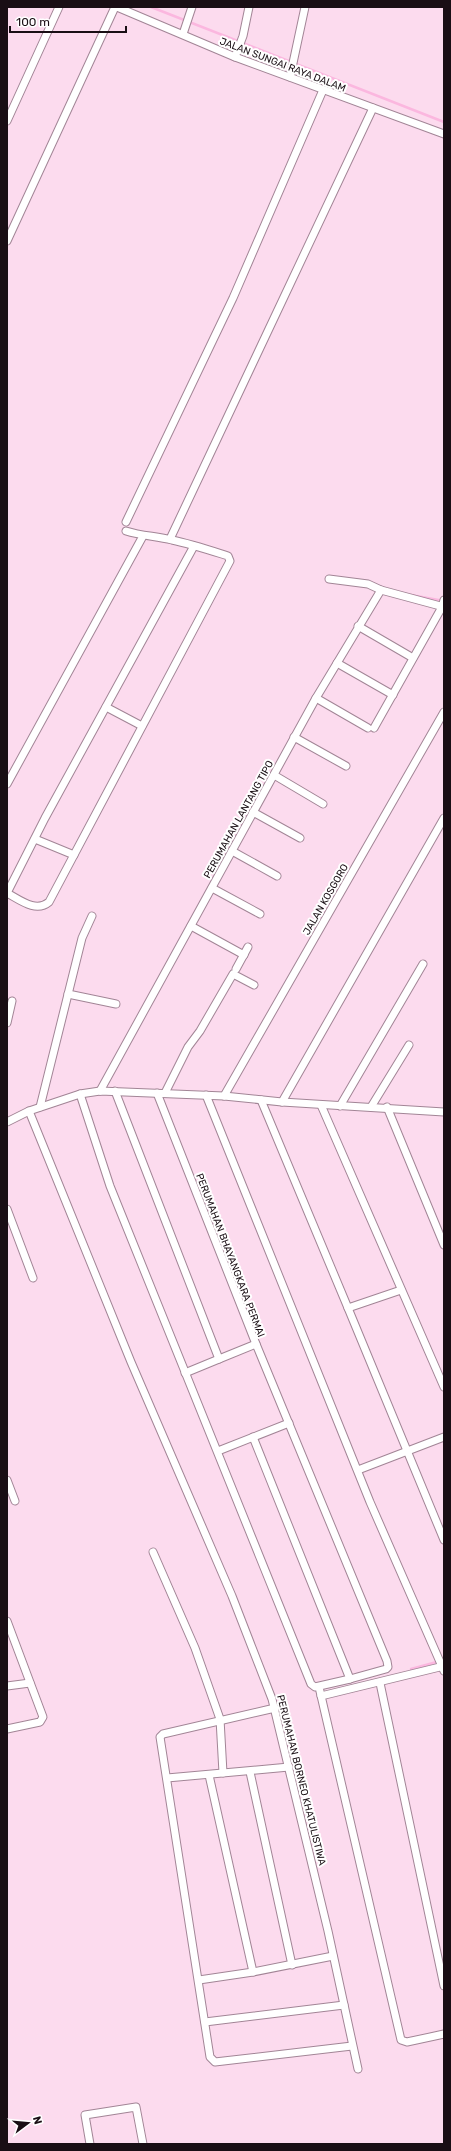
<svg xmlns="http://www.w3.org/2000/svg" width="451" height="2151" font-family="Rubik,sans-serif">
  <rect width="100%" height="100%" fill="#fcdbee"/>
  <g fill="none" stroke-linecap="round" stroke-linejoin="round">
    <g stroke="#fbb7df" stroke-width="2.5">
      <path d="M 151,7 L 444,122"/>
      <path d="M 411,595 L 444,601"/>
      <path d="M 411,1669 L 444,1660"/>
    </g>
    <g stroke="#a28596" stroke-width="9">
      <g id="street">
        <path d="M 117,7 L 235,57 L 444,134"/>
        <path d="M 183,34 L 192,7"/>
        <path d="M 235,57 L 243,36 L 249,7"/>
        <path d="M 290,77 L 305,7"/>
        <path d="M 7,121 L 59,7"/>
        <path d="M 7,241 L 115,7"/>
        <path d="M 126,522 L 233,298 L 323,90"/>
        <path d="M 170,539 L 373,108"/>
        <path d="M 329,579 L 368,584 L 381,590"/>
        <path d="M 358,626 L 413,658"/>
        <path d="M 337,663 L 393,695"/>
        <path d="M 316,698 L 368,728"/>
        <path d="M 106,707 L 142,726"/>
        <path d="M 374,728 L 442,607 L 444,600"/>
        <path d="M 294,737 L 346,766"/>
        <path d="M 274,775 L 323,804"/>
        <path d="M 7,784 L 143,536"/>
        <path d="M 253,812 L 300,838"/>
        <path d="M 35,839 L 74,855"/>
        <path d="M 232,851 L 277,876"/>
        <path d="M 212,888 L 260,914"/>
        <path d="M 7,893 C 20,900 36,913 49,902 L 230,561 L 228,556 C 209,550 191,544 172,540 C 156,536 142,536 126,531"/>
        <path d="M 7,893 L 45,818 L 194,546"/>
        <path d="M 191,926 L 244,955"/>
        <path d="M 236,969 L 248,947"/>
        <path d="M 68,994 L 116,1004"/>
        <path d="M 7,1023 L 12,1001"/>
        <path d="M 100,1091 L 316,698 L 381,590 L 444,607"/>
        <path d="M 115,1091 L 219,1359 L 256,1344"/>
        <path d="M 157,1093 L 256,1344 L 387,1661 L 388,1667 L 386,1669 L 350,1679"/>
        <path d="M 165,1093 L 188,1047 L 200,1031 L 233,974 L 254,985"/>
        <path d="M 80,1094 L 110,1186 L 311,1684 L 315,1687 L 350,1679 L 253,1437"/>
        <path d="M 206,1095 L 370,1502 L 444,1671"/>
        <path d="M 224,1096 L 444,712"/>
        <path d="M 261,1100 L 348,1308 L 401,1290"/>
        <path d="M 282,1102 L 444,818"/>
        <path d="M 321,1105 L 444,1387"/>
        <path d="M 340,1106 L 423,964"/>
        <path d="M 40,1107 L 82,938 L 92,916"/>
        <path d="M 371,1107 L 409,1045"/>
        <path d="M 387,1107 L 444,1245"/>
        <path d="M 29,1111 L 131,1362 L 232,1596 L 272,1699 L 328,1931 L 358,2069"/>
        <path d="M 7,1122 L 29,1111 L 80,1094 L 100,1091 L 224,1096 L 282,1102 L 444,1112"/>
        <path d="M 7,1209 L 33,1278"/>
        <path d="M 348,1308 L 444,1540"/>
        <path d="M 185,1373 L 219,1359"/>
        <path d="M 218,1451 L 289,1423"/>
        <path d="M 358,1470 L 444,1437"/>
        <path d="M 7,1480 L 15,1501"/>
        <path d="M 153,1552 L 195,1648 L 220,1719 L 223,1773"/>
        <path d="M 7,1621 L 43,1717 L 40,1722 L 7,1729"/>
        <path d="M 380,1683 L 444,1986"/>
        <path d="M 7,1686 L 30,1683"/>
        <path d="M 319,1687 L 401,2040 L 407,2042 L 444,2034"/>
        <path d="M 321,1696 L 444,1666"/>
        <path d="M 275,1708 L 163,1734 L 160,1737 L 210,2057 L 215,2062 L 352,2046"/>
        <path d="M 250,1772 L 292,1965"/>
        <path d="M 209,1775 L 253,1972"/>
        <path d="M 167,1778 L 289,1767"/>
        <path d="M 199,1980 L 253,1972 L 333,1956"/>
        <path d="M 205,2022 L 344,2005"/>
        <path d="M 90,2144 L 85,2115 L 136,2107 L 143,2144"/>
      </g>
    </g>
    <use href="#street" stroke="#fff" stroke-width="7"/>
  </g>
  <g text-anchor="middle" stroke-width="4" stroke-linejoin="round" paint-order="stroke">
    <g font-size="10" fill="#190e14" stroke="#fff">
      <text transform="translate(283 64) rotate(21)" y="4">JALAN SUNGAI RAYA DALAM</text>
      <text transform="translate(238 819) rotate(-61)" y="4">PERUMAHAN LANTANG TIPO</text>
      <text transform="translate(325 899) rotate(-60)" y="4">JALAN KOSGORO</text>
      <text transform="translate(231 1255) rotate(69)" y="4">PERUMAHAN BHAYANGKARA PERMAI</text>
      <text transform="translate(302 1780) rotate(76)" y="4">PERUMAHAN BORNEO KHATULISTIWA</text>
    </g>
  </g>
  <rect width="451" height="2151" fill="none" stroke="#190e14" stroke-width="16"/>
  <g transform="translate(28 2123) rotate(74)" stroke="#ffffff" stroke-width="3" paint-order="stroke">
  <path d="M0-3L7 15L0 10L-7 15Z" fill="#190e14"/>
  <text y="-6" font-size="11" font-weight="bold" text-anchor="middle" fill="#190e14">N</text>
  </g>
  <path d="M10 26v6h116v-6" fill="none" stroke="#190e14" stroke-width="2"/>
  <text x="16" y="26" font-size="12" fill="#190e14" stroke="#ffffff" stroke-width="3" paint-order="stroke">100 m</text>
</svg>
